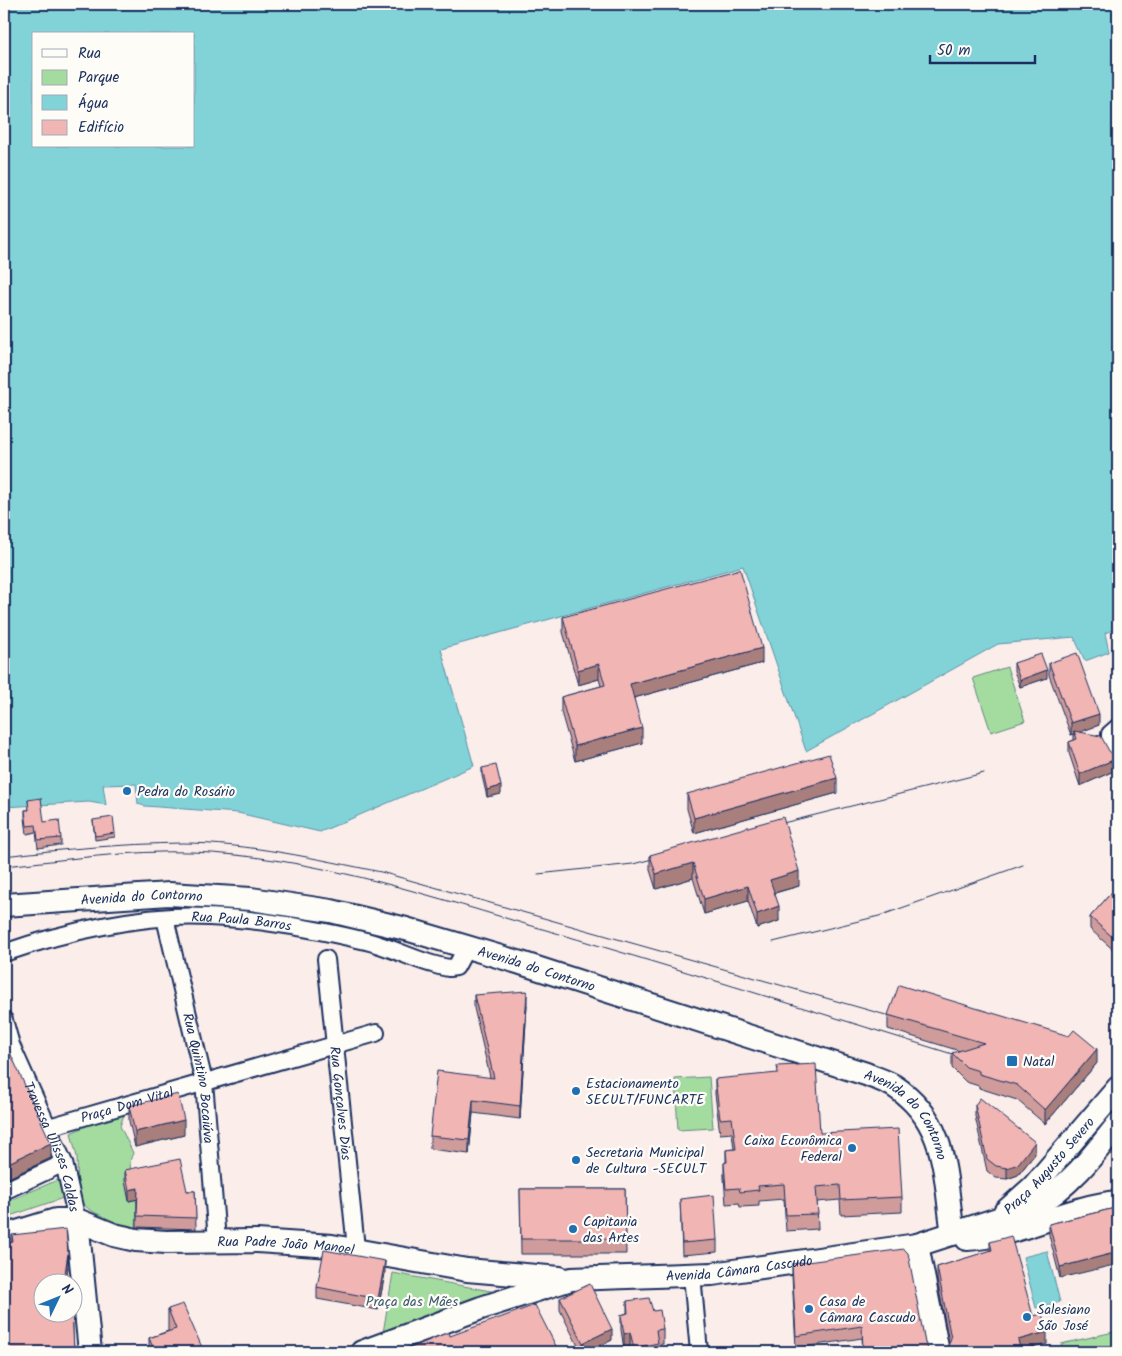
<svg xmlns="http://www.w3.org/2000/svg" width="1122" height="1356" font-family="Kalam,sans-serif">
  <rect width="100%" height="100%" fill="#fbeeea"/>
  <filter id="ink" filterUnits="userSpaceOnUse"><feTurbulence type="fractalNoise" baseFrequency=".02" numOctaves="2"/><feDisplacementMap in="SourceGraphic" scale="10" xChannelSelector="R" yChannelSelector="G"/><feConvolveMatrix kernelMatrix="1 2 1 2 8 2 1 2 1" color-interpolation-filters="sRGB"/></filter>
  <g filter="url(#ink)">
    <g fill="#a4dca0" stroke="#60867f">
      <path d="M 1007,667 L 1025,721 L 991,732 L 973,678 Z"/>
      <path d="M 709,1077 L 713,1128 L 678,1130 L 675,1079 Z"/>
      <path d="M 116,1112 L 124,1115 L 120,1126 L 133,1153 C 128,1163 130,1169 135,1179 L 129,1200 L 135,1199 L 137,1202 L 136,1233 L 90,1210 L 78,1200 L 77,1157 L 71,1133 Z"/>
      <path d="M 60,1179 L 66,1197 L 4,1218 L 4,1203 Z"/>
      <path d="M 393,1273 L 496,1292 L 382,1339 Z"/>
      <path d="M 1118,1331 L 1118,1352 L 1062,1352 L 1061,1344 Z"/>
    </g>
    <g fill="#82d3d8" stroke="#5991a7" fill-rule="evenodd">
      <path d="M 4,4 L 1118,4 L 1118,628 L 1105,633 L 1109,652 L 1085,661 L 1074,637 L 998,644 L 806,751 L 743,566 L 441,649 L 474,766 L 320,832 L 238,813 L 145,806 L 138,804 L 136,784 L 103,785 L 106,805 L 89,802 L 4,807 ZM 34,34 L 194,34 L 194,146 L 34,146 Z"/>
      <path d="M 1047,1251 L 1060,1302 L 1036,1308 L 1023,1257 Z"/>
    </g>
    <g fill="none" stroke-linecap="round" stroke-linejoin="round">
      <g stroke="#1b2f5e" stroke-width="20">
        <g id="street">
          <path d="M 1118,727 L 1110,734 L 1110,742 L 1118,757"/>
          <path id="s1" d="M 165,918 L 204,1082 L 217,1240"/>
          <path id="s2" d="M 4,953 C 64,932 145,913 209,917 C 262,919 315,929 366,941 C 395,948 421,964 449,968 L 456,967 L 463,954 L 463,946"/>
          <path id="s3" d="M 326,959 L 356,1248"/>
          <path id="s4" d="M 4,1020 L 11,1045 L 64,1163 L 77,1220"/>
          <path id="s5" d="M 49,1127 L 376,1033"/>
          <path d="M 4,1191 L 64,1163"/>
          <path d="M 692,1275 L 699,1352"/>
        </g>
      </g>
      <g stroke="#1b2f5e" stroke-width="26">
        <g id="secondary">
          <path id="s6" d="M 4,905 L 169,894 L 251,899 L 331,911 L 406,929 L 521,963 L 866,1074 C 875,1078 886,1081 894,1086 C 949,1122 944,1177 953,1234"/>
          <path id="s7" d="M 1005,1212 L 1033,1187 L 1118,1088"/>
          <path d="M 77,1220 L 90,1352"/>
          <path id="s8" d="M 4,1236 L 56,1220 L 77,1220 L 114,1235 L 136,1240 L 166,1242 L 257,1241 L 332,1246 L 467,1270 L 560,1278"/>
          <path d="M 967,1239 C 1020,1236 1066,1207 1118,1202"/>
          <path d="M 917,1245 L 938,1352"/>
          <path id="s9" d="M 362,1352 L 481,1308 L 571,1279 L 712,1274 L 917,1245 L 1032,1208 C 1068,1188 1093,1156 1118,1124"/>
        </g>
      </g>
      <use href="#street" stroke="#fdfcf7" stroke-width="16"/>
      <use href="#secondary" stroke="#fdfcf7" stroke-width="22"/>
      <g stroke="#1b2f5e" stroke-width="1">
        <path d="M 771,826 L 984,773"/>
        <path d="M 4,856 C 63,849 123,844 182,843 C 248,843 317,859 381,872 L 900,1019"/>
        <path d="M 4,866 C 66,860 129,850 192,852 C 305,856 415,891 522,923 C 670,966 817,1012 965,1058"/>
        <path d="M 538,874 L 633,864 L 664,856"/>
        <path d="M 773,942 L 879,916 L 1023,865"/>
      </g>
    </g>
    <g fill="#cf9c9b" stroke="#1b2f5e">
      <path d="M 563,617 L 762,663 L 634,698 L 642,743 L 575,761 L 561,712 L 561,697 L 601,686 L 599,679 L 578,685 L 563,632 Z"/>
      <path d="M 1118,655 L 1118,684 L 1114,672 L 1114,657 Z"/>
      <path d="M 1014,663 L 1047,678 L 1020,687 L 1014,671 Z"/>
      <path d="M 1049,663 L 1099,725 L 1079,732 L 1118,769 L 1080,786 L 1069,753 L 1069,742 L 1074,740 L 1074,734 L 1071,735 L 1049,675 Z"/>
      <path d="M 482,768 L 501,794 L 487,797 L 482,776 Z"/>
      <path d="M 837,793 L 694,833 L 687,809 L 687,794 Z"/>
      <path d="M 28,800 L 44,822 L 61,838 L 61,845 L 38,848 L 36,832 L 27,834 L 25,818 L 25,810 L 29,810 Z"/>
      <path d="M 93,820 L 115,833 L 115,837 L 95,840 Z"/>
      <path d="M 650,855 L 799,886 L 775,893 L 779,921 L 757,928 L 748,901 L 704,914 L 693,878 L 656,889 L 650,870 Z"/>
      <path d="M 1118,885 L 1118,954 L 1090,929 L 1090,917 Z"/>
      <path d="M 474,995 L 527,1005 L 520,1119 L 473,1113 L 469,1154 L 430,1149 L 430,1136 L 490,1077 L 474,1008 Z"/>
      <path d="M 888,1015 L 1097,1063 L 1045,1124 L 1017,1100 L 979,1088 L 979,1086 L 966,1082 L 952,1068 L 952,1053 L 960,1051 L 888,1029 Z"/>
      <path d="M 715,1079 L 820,1133 L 902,1197 L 902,1212 L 841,1215 L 840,1200 L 817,1202 L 818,1229 L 786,1231 L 784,1199 L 759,1201 L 759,1206 L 740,1207 L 739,1203 L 726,1204 L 724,1178 L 724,1163 L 726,1162 L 726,1150 L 734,1149 L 732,1133 L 720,1134 L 715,1094 Z"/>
      <path d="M 975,1105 L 1035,1154 L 1018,1175 L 1007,1179 L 996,1178 L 987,1171 L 975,1116 Z"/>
      <path d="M 129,1106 L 184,1135 L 135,1147 L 129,1121 Z"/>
      <path d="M 125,1170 L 187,1191 L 195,1191 L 196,1229 L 137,1227 L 137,1199 L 129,1201 L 125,1181 Z"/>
      <path d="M 520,1189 L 625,1189 L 626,1254 L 521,1254 Z"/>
      <path d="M 680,1199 L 717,1240 L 717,1252 L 682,1255 Z"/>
      <path d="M 1115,1208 L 1060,1278 L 1049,1235 L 1049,1224 Z"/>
      <path d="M 12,1235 L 68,1267 L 66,1281 L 72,1308 L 74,1352 L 4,1352 Z"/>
      <path d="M 990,1242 L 1033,1316 L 1047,1344 L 947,1349 L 949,1342 L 937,1279 L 937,1267 L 990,1251 Z"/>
      <path d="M 792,1264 L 925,1343 L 928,1349 L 939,1352 L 863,1352 L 862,1338 L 796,1348 L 792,1276 Z"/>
      <path d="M 385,1273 L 378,1310 L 317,1299 L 317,1287 Z"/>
      <path d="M 560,1298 L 612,1340 L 587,1352 L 565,1352 L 578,1346 L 560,1310 Z"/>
      <path d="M 627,1301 L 653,1311 L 663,1329 L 663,1344 L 658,1345 L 658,1352 L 631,1352 L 630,1347 L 624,1349 L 621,1330 L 621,1315 L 627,1313 Z"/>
      <path d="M 168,1309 L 204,1352 L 149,1352 L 149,1338 L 168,1331 Z"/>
    </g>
    <g fill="#a97f7e" stroke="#1b2f5e">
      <path d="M 762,648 L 762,663 L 630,699 L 630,684 Z"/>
      <path d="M 599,664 L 599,679 L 578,685 L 578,670 Z"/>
      <path d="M 1047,670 L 1047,678 L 1020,687 L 1020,680 Z"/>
      <path d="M 1099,714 L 1099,725 L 1075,734 L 1074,731 L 1074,734 L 1071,735 L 1071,723 Z"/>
      <path d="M 642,728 L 642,743 L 575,761 L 575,746 Z"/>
      <path d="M 1118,758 L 1118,769 L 1080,786 L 1080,774 Z"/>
      <path d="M 837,778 L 837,793 L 694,833 L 694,818 Z"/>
      <path d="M 501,786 L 501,794 L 487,797 L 487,790 Z"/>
      <path d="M 693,863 L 693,878 L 656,889 L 656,874 Z"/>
      <path d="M 799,871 L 799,886 L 770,894 L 770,880 Z"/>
      <path d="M 748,886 L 748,901 L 704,914 L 704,899 Z"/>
      <path d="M 779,906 L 779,921 L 757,928 L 757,914 Z"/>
      <path d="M 527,991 L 527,1005 L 520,1119 L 520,1106 Z"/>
      <path d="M 1097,1049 L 1097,1063 L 1045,1124 L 1045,1110 Z"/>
      <path d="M 473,1100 L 473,1113 L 469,1154 L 469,1140 Z"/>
      <path d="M 184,1120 L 184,1135 L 135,1147 L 135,1132 Z"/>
      <path d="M 1035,1142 L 1035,1154 L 1018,1175 L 1007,1179 L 1007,1168 Z"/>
      <path d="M 51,1143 L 51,1158 L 4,1180 L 4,1165 Z"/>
      <path d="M 138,1188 L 138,1199 L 129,1201 L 129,1190 Z"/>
      <path d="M 1118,1252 L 1118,1264 L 1060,1278 L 1060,1267 Z"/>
      <path d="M 68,1253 L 68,1267 L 66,1284 L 64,1281 Z"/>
      <path d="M 385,1261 L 385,1273 L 378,1310 L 378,1299 Z"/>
      <path d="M 612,1329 L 612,1340 L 587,1352 L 583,1352 L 583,1343 Z"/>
      <path d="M 630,1332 L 630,1347 L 624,1349 L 624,1334 Z"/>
      <path d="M 1047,1332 L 1047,1344 L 1018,1352 L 1018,1340 Z"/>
    </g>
    <g fill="#f1b5b4" stroke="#1b2f5e">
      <path d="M 740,569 L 762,648 L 630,684 L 642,728 L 575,746 L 561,697 L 605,685 L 599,664 L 578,670 L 563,617 Z"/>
      <path d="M 1077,653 L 1099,714 L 1071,723 L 1049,663 Z"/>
      <path d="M 1041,654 L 1047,670 L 1020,680 L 1014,663 Z"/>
      <path d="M 1118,655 L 1118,669 L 1114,657 Z"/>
      <path d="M 1074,731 L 1101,736 L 1109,751 L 1118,758 L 1080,774 L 1069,742 L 1077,739 Z"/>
      <path d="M 829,754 L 837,778 L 694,818 L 687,794 Z"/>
      <path d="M 496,765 L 501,786 L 487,790 L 482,768 Z"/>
      <path d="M 41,798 L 44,822 L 59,820 L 61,838 L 38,840 L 36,825 L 27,826 L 25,810 L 29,810 L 28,800 Z"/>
      <path d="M 113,817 L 115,833 L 95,836 L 93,820 Z"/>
      <path d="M 783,817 L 799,871 L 770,880 L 779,906 L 757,914 L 748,886 L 704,899 L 693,863 L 656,874 L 650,855 Z"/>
      <path d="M 1118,885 L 1118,942 L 1090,917 Z"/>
      <path d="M 899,985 L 1069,1036 L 1074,1030 L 1097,1049 L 1045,1110 L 1017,1085 L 979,1074 L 979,1071 L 966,1067 L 952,1053 L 984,1043 L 888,1015 Z"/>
      <path d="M 527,991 L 520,1106 L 473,1100 L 469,1140 L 430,1136 L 437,1071 L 494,1078 L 474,995 Z"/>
      <path d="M 8,1048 L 51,1143 L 4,1165 L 4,1049 Z"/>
      <path d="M 816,1064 L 820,1133 L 898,1129 L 902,1197 L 841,1200 L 840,1185 L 816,1187 L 818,1214 L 786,1215 L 784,1184 L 758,1186 L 759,1190 L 740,1192 L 739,1188 L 726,1189 L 724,1163 L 727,1162 L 726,1150 L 736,1149 L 732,1118 L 720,1119 L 715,1079 L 778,1073 L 777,1066 Z"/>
      <path d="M 178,1094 L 184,1120 L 135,1132 L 129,1106 Z"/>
      <path d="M 980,1098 L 1035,1142 L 1018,1164 L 1007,1168 L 996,1166 L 987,1159 L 975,1105 Z"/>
      <path d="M 180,1159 L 187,1191 L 195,1191 L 196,1218 L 137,1216 L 138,1188 L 129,1190 L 125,1170 Z"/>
      <path d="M 520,1189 L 625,1189 L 626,1239 L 521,1239 Z"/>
      <path d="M 714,1195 L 717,1240 L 682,1243 L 680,1199 Z"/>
      <path d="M 1115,1208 L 1118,1220 L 1118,1252 L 1060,1267 L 1049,1224 Z"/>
      <path d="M 66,1229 L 68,1253 L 64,1281 L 71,1282 L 71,1284 L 42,1284 L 42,1314 L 72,1314 L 72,1308 L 74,1351 L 52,1352 L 4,1352 L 4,1244 L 13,1242 L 12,1235 Z"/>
      <path d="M 1011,1236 L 1033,1316 L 1042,1314 L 1047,1332 L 1018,1340 L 1021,1352 L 941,1352 L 947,1349 L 951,1338 L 937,1267 L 992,1250 L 990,1242 Z"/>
      <path d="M 904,1249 L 908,1253 L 925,1343 L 928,1349 L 939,1352 L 863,1352 L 862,1326 L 796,1336 L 792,1264 Z"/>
      <path d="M 324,1250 L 385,1261 L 378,1299 L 317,1287 Z"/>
      <path d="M 590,1284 L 612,1329 L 583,1343 L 560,1298 Z"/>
      <path d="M 649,1298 L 653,1311 L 660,1310 L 663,1329 L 656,1330 L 658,1343 L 634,1348 L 630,1332 L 624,1334 L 621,1315 L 628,1313 L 627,1301 Z"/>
      <path d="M 183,1304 L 204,1352 L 155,1352 L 149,1338 L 176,1329 L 168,1309 Z"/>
      <path d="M 535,1305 L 559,1352 L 401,1352 L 449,1332 L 450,1336 Z"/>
      <path d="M 579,1345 L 582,1352 L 565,1352 Z"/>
    </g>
  </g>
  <g fill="#1f6fb2" stroke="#fdfcf7" stroke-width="2">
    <circle cx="127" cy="791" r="5"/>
    <rect x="1006" y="1055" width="12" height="12" rx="2.5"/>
    <circle cx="576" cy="1091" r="5"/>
    <circle cx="852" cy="1148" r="5"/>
    <circle cx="576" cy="1160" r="5"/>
    <circle cx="573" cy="1229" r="5"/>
    <circle cx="809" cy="1309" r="5"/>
    <circle cx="1027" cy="1317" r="5"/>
  </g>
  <g text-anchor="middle" stroke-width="4.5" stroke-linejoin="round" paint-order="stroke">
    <g font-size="14" fill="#1b2f5e" stroke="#fdfcf7" text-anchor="start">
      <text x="137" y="796">Pedra do Rosário</text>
      <text x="1023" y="1066">Natal</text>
      <text x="586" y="1088">Estacionamento<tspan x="586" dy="16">SECULT/FUNCARTE</tspan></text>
      <text x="842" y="1145" text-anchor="end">Caixa Econômica<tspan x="842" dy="16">Federal</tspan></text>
      <text x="586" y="1157">Secretaria Municipal<tspan x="586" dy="16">de Cultura -SECULT</tspan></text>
      <text x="583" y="1226">Capitania<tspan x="583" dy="16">das Artes</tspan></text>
      <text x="819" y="1306">Casa de<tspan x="819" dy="16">Câmara Cascudo</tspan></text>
      <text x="1037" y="1314">Salesiano<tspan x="1037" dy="16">São José</tspan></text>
    </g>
    <g font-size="14" fill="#1b2f5e" stroke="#fdfcf7">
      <text dy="5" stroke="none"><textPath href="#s6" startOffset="138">Avenida do Contorno</textPath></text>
      <text dy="5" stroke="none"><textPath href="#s2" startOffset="242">Rua Paula Barros</textPath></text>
      <text dy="5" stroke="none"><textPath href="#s6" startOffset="542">Avenida do Contorno</textPath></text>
      <text dy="5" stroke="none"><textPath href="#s1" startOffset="164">Rua Quintino Bocaiúva</textPath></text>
      <text dy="5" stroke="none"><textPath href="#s5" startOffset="81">Praça Dom Vital</textPath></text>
      <text dy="5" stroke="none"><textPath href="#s3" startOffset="145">Rua Gonçalves Dias</textPath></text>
      <text dy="5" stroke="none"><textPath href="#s6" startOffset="948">Avenida do Contorno</textPath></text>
      <text dy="5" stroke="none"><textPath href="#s4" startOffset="136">Travessa Ulisses Caldas</textPath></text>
      <text dy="5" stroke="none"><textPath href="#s7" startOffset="64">Praça Augusto Severo</textPath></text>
      <text dy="5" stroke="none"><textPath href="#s8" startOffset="288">Rua Padre João Manoel</textPath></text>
      <text dy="5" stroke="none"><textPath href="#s9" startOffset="390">Avenida Câmara Cascudo</textPath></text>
    </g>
    <g font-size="14" fill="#3d5a6e" stroke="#fdfcf7">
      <text x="412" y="1306">Praça das Mães</text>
    </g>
  </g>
  <rect width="1122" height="1356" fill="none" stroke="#fdfcf7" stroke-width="20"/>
  <rect x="10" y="10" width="1102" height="1336" fill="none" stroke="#1b2f5e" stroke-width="2" filter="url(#ink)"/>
  <rect x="32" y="32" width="162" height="115" fill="#fdfcf7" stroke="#a3aaba"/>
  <rect x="42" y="49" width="25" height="8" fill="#fdfcf7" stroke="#a3aaba"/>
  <text x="78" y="58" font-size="15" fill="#1b2f5e">Rua</text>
  <rect x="42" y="70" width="25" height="15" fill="#a4dca0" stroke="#a3aaba"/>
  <text x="78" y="82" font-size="15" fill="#1b2f5e">Parque</text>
  <rect x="42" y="95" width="25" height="15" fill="#82d3d8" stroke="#a3aaba"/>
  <text x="78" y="108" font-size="15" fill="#1b2f5e">Água</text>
  <rect x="42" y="120" width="25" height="15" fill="#f1b5b4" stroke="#a3aaba"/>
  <text x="78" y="132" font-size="15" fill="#1b2f5e">Edifício</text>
  <g transform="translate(58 1298) rotate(47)"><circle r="24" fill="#fdfcf7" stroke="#a3aaba"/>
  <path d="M0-4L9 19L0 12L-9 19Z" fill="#1f6fb2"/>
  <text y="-8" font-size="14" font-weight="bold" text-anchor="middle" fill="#1b2f5e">N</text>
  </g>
  <path d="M930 55v8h105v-8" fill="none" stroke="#1b2f5e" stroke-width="2.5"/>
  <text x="937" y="55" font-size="15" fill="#1b2f5e" stroke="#fdfcf7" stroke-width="4" paint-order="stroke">50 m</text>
</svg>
